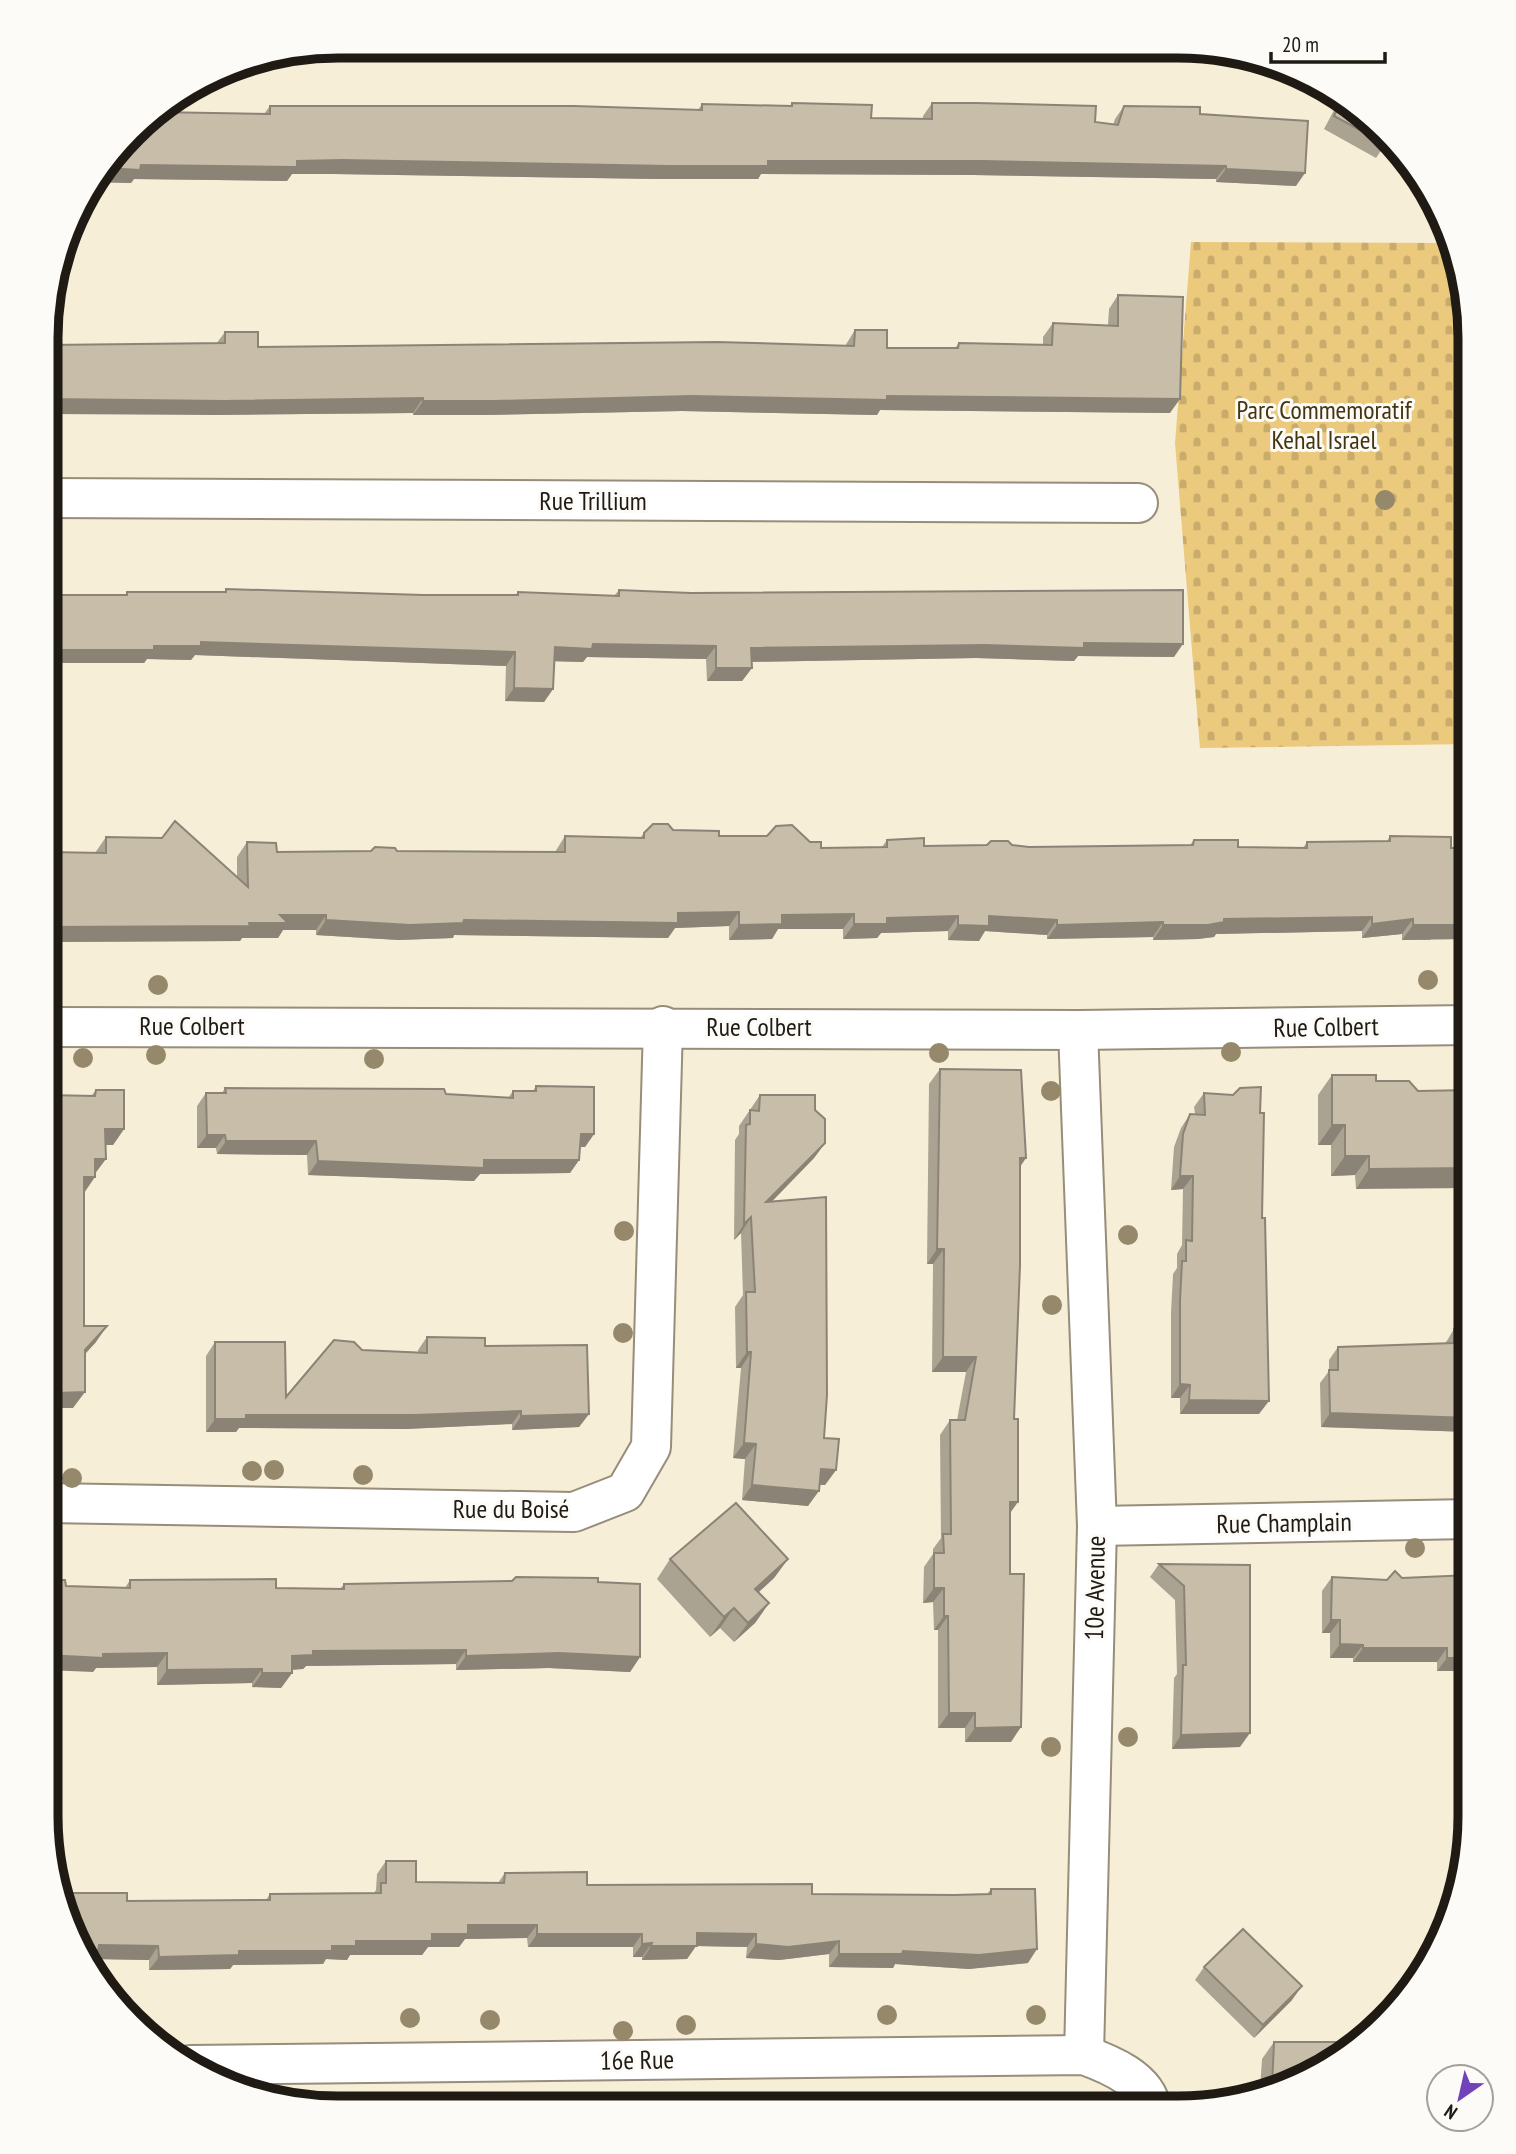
<svg xmlns="http://www.w3.org/2000/svg" width="1516" height="2154" font-family="'PT Sans Narrow',sans-serif">
  <defs>
    <pattern id="cemetery-stones" width="16" height="16" patternUnits="userSpaceOnUse" patternTransform="scale(1.75)"><rect width="16" height="16" fill="#ebc97d"/><path d="M2 7V4a2 2 0 0 1 4 0v3zM10 15v-3a2 2 0 0 1 4 0v3z" fill="#c9ac6b"/></pattern>
  </defs>
  <rect width="100%" height="100%" fill="#f7eed8"/>
  <path fill="url(#cemetery-stones)" d="M 1191,242 L 1448,243 L 1470,337 L 1470,744 L 1200,748 L 1175,443 Z"/>
  <g fill="none" stroke-linecap="round" stroke-linejoin="round">
    <g stroke="#968d7a" stroke-width="42">
      <g id="minor">
        <path d="M 48,498 L 1138,503"/>
        <path d="M 47,1027 L 1078,1030 L 1470,1025"/>
        <path d="M 1078,1030 L 1097,1526 L 1084,2055"/>
        <path d="M 46,1503 L 574,1512 L 625,1492 L 651,1447 L 663,1026"/>
        <path d="M 1097,1526 L 1470,1519"/>
        <path d="M 190,2065 L 1084,2055 C 1109,2064 1147,2079 1151,2108"/>
      </g>
    </g>
    <use href="#minor" stroke="#fff" stroke-width="38"/>
  </g>
  <g fill="#95886b">
    <circle cx="1385" cy="500" r="10"/>
    <circle cx="1428" cy="980" r="10"/>
    <circle cx="158" cy="985" r="10"/>
    <circle cx="1231" cy="1052" r="10"/>
    <circle cx="939" cy="1053" r="10"/>
    <circle cx="156" cy="1055" r="10"/>
    <circle cx="83" cy="1058" r="10"/>
    <circle cx="374" cy="1059" r="10"/>
    <circle cx="1051" cy="1091" r="10"/>
    <circle cx="624" cy="1231" r="10"/>
    <circle cx="1128" cy="1235" r="10"/>
    <circle cx="1052" cy="1305" r="10"/>
    <circle cx="623" cy="1333" r="10"/>
    <circle cx="274" cy="1470" r="10"/>
    <circle cx="252" cy="1471" r="10"/>
    <circle cx="363" cy="1475" r="10"/>
    <circle cx="72" cy="1478" r="10"/>
    <circle cx="1415" cy="1548" r="10"/>
    <circle cx="1128" cy="1737" r="10"/>
    <circle cx="1051" cy="1747" r="10"/>
    <circle cx="887" cy="2015" r="10"/>
    <circle cx="1036" cy="2015" r="10"/>
    <circle cx="410" cy="2018" r="10"/>
    <circle cx="490" cy="2020" r="10"/>
    <circle cx="686" cy="2025" r="10"/>
    <circle cx="623" cy="2031" r="10"/>
  </g>
  <g fill="#aba391">
    <path d="M 1341,97 L 1356,106 L 1386,143 L 1376,158 L 1324,129 Z"/>
    <path d="M 792,103 L 871,118 L 923,119 L 923,116 L 932,103 L 1113,125 L 1115,119 L 1124,106 L 1200,114 L 1296,186 L 1216,182 L 1216,179 L 973,175 L 761,174 L 758,179 L 659,179 L 333,174 L 292,174 L 287,181 L 134,179 L 131,183 L 93,182 L 145,118 L 264,114 L 270,106 L 698,110 L 702,104 L 790,106 Z"/>
    <path d="M 1118,295 L 1170,413 L 880,410 L 877,415 L 682,411 L 485,415 L 413,415 L 413,413 L 214,415 L 216,344 L 225,332 L 258,347 L 845,346 L 855,330 L 887,348 L 955,348 L 959,343 L 1043,345 L 1043,337 L 1053,323 L 1108,325 L 1109,309 Z"/>
    <path d="M 226,589 L 423,595 L 515,595 L 518,592 L 614,596 L 619,590 L 1174,657 L 1078,656 L 1074,661 L 976,658 L 752,662 L 752,668 L 742,681 L 707,681 L 706,659 L 587,657 L 583,662 L 554,661 L 553,689 L 544,702 L 505,701 L 506,666 L 195,655 L 191,660 L 147,659 L 144,663 L 47,663 L 48,595 L 125,595 L 127,592 L 224,592 Z"/>
    <path d="M 673,830 L 719,836 L 810,842 L 821,848 L 882,847 L 887,840 L 924,846 L 1012,845 L 1029,847 L 1190,845 L 1194,840 L 1238,847 L 1303,848 L 1307,842 L 1387,841 L 1390,836 L 1431,940 L 1402,940 L 1402,934 L 1362,938 L 1362,931 L 1216,934 L 1214,937 L 1198,939 L 1153,940 L 1153,937 L 1047,939 L 1047,935 L 985,931 L 979,941 L 948,940 L 948,931 L 881,933 L 877,938 L 843,939 L 843,929 L 778,929 L 772,939 L 729,940 L 729,926 L 675,928 L 668,938 L 454,935 L 453,938 L 399,940 L 316,935 L 316,930 L 283,930 L 278,938 L 242,938 L 240,941 L 47,942 L 47,852 L 95,853 L 106,837 L 237,877 L 237,857 L 247,842 L 277,852 L 555,852 L 565,836 L 640,838 L 644,833 Z"/>
    <path d="M 940,1069 L 1020,1167 L 1010,1513 L 1011,1742 L 965,1742 L 965,1728 L 938,1728 L 938,1630 L 934,1630 L 933,1602 L 923,1603 L 924,1567 L 933,1554 L 933,1549 L 941,1538 L 940,1435 L 950,1420 L 957,1420 L 966,1372 L 932,1372 L 933,1264 L 927,1264 L 929,1084 Z"/>
    <path d="M 1332,1075 L 1376,1081 L 1418,1091 L 1470,1090 L 1356,1189 L 1355,1175 L 1331,1176 L 1331,1145 L 1318,1145 L 1318,1095 Z"/>
    <path d="M 536,1086 L 594,1134 L 585,1147 L 580,1147 L 579,1160 L 570,1173 L 480,1174 L 474,1181 L 308,1175 L 307,1155 L 217,1154 L 216,1148 L 197,1148 L 197,1106 L 206,1093 L 222,1093 L 225,1088 L 446,1094 L 508,1098 L 513,1091 L 533,1091 Z"/>
    <path d="M 96,1090 L 124,1129 L 113,1145 L 106,1145 L 95,1174 L 84,1193 L 84,1326 L 96,1342 L 85,1354 L 73,1408 L 57,1408 L 46,1423 L 47,1095 L 92,1095 Z"/>
    <path d="M 1204,1093 L 1259,1414 L 1180,1414 L 1180,1398 L 1171,1398 L 1171,1313 L 1173,1274 L 1177,1268 L 1177,1254 L 1182,1245 L 1183,1189 L 1171,1190 L 1174,1147 L 1181,1128 L 1190,1114 L 1195,1114 L 1194,1107 Z"/>
    <path d="M 760,1095 L 815,1110 L 825,1143 L 814,1158 L 771,1202 L 824,1438 L 836,1470 L 825,1485 L 820,1485 L 808,1506 L 742,1500 L 745,1459 L 733,1458 L 741,1368 L 736,1368 L 735,1307 L 743,1295 L 741,1233 L 734,1240 L 735,1140 L 739,1134 L 739,1126 Z"/>
    <path d="M 1454,1329 L 1470,1329 L 1470,1432 L 1321,1427 L 1320,1383 L 1329,1371 L 1329,1360 L 1338,1347 L 1445,1344 Z"/>
    <path d="M 427,1337 L 485,1346 L 589,1414 L 579,1427 L 512,1430 L 512,1424 L 406,1429 L 239,1428 L 236,1432 L 206,1432 L 206,1356 L 215,1342 L 286,1397 L 362,1350 L 418,1352 L 418,1350 Z"/>
    <path d="M 670,1559 L 788,1559 L 774,1578 L 759,1592 L 769,1603 L 755,1623 L 734,1642 L 720,1628 L 710,1637 L 657,1579 Z"/>
    <path d="M 1159,1564 L 1250,1565 L 1240,1747 L 1172,1749 L 1174,1678 L 1177,1674 L 1175,1600 L 1150,1577 Z"/>
    <path d="M 1332,1577 L 1387,1580 L 1470,1671 L 1437,1671 L 1437,1662 L 1353,1662 L 1353,1658 L 1330,1658 L 1330,1633 L 1322,1633 L 1322,1591 Z"/>
    <path d="M 130,1580 L 276,1588 L 340,1589 L 344,1584 L 598,1582 L 640,1657 L 630,1672 L 549,1668 L 456,1670 L 456,1664 L 306,1666 L 303,1669 L 292,1670 L 292,1673 L 281,1688 L 252,1687 L 252,1683 L 157,1685 L 157,1667 L 96,1668 L 93,1672 L 66,1586 L 125,1588 Z"/>
    <path d="M 386,1861 L 416,1882 L 498,1883 L 505,1873 L 587,1885 L 812,1894 L 954,1895 L 987,1894 L 991,1889 L 1028,1963 L 969,1969 L 895,1964 L 893,1968 L 829,1967 L 829,1954 L 779,1960 L 746,1958 L 747,1947 L 696,1946 L 687,1959 L 642,1960 L 642,1957 L 633,1957 L 633,1947 L 528,1947 L 527,1938 L 465,1939 L 459,1947 L 428,1947 L 422,1955 L 350,1955 L 347,1960 L 326,1959 L 323,1964 L 233,1965 L 230,1969 L 149,1970 L 149,1960 L 93,1959 L 89,1964 L 88,1964 L 75,1945 L 127,1901 L 266,1900 L 270,1894 L 374,1893 L 376,1890 L 377,1874 Z"/>
    <path d="M 1204,1967 L 1292,2000 L 1254,2038 L 1195,1980 Z"/>
    <path d="M 1274,2042 L 1307,2079 L 1260,2089 L 1262,2059 Z"/>
  </g>
  <g fill="#8b8476">
    <path d="M 342,160 L 983,161 L 1226,166 L 1216,179 L 973,175 L 761,174 L 758,179 L 659,179 L 333,174 L 292,174 L 287,181 L 134,179 L 131,183 L 93,182 L 104,168 L 141,165 Z"/>
    <path d="M 1226,169 L 1305,173 L 1296,186 L 1216,182 Z"/>
    <path d="M 692,396 L 887,396 L 1180,399 L 1170,413 L 880,410 L 877,415 L 682,411 L 485,415 L 413,415 L 423,401 Z"/>
    <path d="M 423,398 L 413,413 L 214,415 L 48,414 L 48,399 Z"/>
    <path d="M 201,642 L 515,652 L 506,666 L 195,655 L 191,660 L 147,659 L 144,663 L 47,663 L 47,650 L 154,646 Z"/>
    <path d="M 1084,643 L 1183,644 L 1174,657 L 1078,656 L 1074,661 L 976,658 L 742,662 L 751,648 Z"/>
    <path d="M 593,644 L 716,646 L 706,659 L 587,657 L 583,662 L 545,661 L 555,647 Z"/>
    <path d="M 716,668 L 752,668 L 742,681 L 707,681 Z"/>
    <path d="M 514,688 L 553,689 L 544,702 L 505,701 Z"/>
    <path d="M 739,912 L 729,926 L 675,928 L 668,938 L 454,935 L 453,938 L 399,940 L 316,935 L 326,920 L 464,920 Z"/>
    <path d="M 854,914 L 843,929 L 778,929 L 772,939 L 729,940 L 739,925 L 782,915 Z"/>
    <path d="M 280,915 L 326,915 L 316,930 L 283,930 L 278,938 L 242,938 L 240,941 L 47,942 L 47,927 L 249,923 Z"/>
    <path d="M 958,916 L 948,931 L 881,933 L 877,938 L 843,939 L 854,924 L 887,918 Z"/>
    <path d="M 989,916 L 1057,920 L 1047,935 L 985,931 L 979,941 L 948,940 L 958,925 Z"/>
    <path d="M 1372,917 L 1362,931 L 1216,934 L 1214,937 L 1198,939 L 1153,940 L 1163,925 L 1224,919 Z"/>
    <path d="M 1413,919 L 1402,934 L 1362,938 L 1372,924 Z"/>
    <path d="M 1163,922 L 1153,937 L 1047,939 L 1057,925 Z"/>
    <path d="M 1413,925 L 1470,925 L 1470,939 L 1402,940 Z"/>
    <path d="M 1332,1125 L 1345,1125 L 1331,1145 L 1318,1145 Z"/>
    <path d="M 105,1129 L 124,1129 L 113,1145 L 94,1145 Z"/>
    <path d="M 581,1134 L 594,1134 L 585,1147 L 572,1147 Z"/>
    <path d="M 207,1135 L 225,1135 L 216,1148 L 197,1148 Z"/>
    <path d="M 226,1141 L 316,1141 L 307,1155 L 217,1154 Z"/>
    <path d="M 825,1143 L 814,1158 L 756,1218 L 766,1202 Z"/>
    <path d="M 1345,1156 L 1369,1156 L 1355,1175 L 1331,1176 Z"/>
    <path d="M 1020,1158 L 1026,1158 L 1016,1173 Z"/>
    <path d="M 95,1159 L 106,1159 L 94,1175 Z"/>
    <path d="M 484,1160 L 579,1160 L 570,1173 L 480,1174 L 474,1181 L 308,1175 L 318,1161 Z"/>
    <path d="M 1470,1168 L 1470,1188 L 1356,1189 L 1369,1169 Z"/>
    <path d="M 1180,1176 L 1193,1176 L 1183,1189 L 1171,1190 Z"/>
    <path d="M 84,1177 L 95,1177 L 84,1193 Z"/>
    <path d="M 751,1217 L 741,1233 L 734,1240 L 744,1224 Z"/>
    <path d="M 937,1249 L 944,1249 L 933,1264 L 927,1264 Z"/>
    <path d="M 107,1326 L 96,1342 L 74,1366 L 85,1350 Z"/>
    <path d="M 747,1352 L 751,1352 L 741,1368 L 736,1368 Z"/>
    <path d="M 943,1357 L 976,1357 L 966,1372 L 932,1372 Z"/>
    <path d="M 1180,1384 L 1190,1385 L 1180,1398 L 1171,1398 Z"/>
    <path d="M 85,1392 L 73,1408 L 57,1408 L 46,1423 L 46,1407 L 58,1393 Z"/>
    <path d="M 1189,1400 L 1269,1401 L 1259,1414 L 1180,1414 Z"/>
    <path d="M 521,1411 L 512,1424 L 406,1429 L 239,1428 L 236,1432 L 206,1432 L 215,1419 L 246,1415 Z"/>
    <path d="M 1330,1413 L 1470,1418 L 1470,1432 L 1321,1427 Z"/>
    <path d="M 589,1414 L 579,1427 L 512,1430 L 521,1416 Z"/>
    <path d="M 744,1443 L 756,1444 L 745,1459 L 733,1458 Z"/>
    <path d="M 821,1469 L 836,1470 L 825,1485 L 810,1484 Z"/>
    <path d="M 752,1485 L 819,1491 L 808,1506 L 742,1500 Z"/>
    <path d="M 1010,1502 L 1018,1502 L 1008,1516 Z"/>
    <path d="M 788,1559 L 774,1578 L 741,1608 L 755,1589 Z"/>
    <path d="M 934,1588 L 944,1588 L 933,1602 L 923,1603 Z"/>
    <path d="M 769,1603 L 755,1623 L 734,1642 L 748,1623 Z"/>
    <path d="M 734,1608 L 720,1628 L 710,1637 L 724,1617 Z"/>
    <path d="M 944,1616 L 948,1616 L 938,1630 L 934,1630 Z"/>
    <path d="M 1331,1620 L 1340,1620 L 1330,1633 L 1322,1633 Z"/>
    <path d="M 1340,1644 L 1363,1645 L 1353,1658 L 1330,1658 Z"/>
    <path d="M 1363,1648 L 1447,1648 L 1437,1662 L 1353,1662 Z"/>
    <path d="M 466,1650 L 456,1664 L 306,1666 L 303,1669 L 281,1670 L 292,1656 L 313,1651 Z"/>
    <path d="M 167,1653 L 157,1667 L 96,1668 L 93,1672 L 46,1670 L 46,1655 Z"/>
    <path d="M 559,1653 L 640,1657 L 630,1672 L 549,1668 L 456,1670 L 466,1656 Z"/>
    <path d="M 1447,1658 L 1470,1658 L 1470,1671 L 1437,1671 Z"/>
    <path d="M 262,1669 L 252,1683 L 157,1685 L 167,1670 Z"/>
    <path d="M 262,1673 L 292,1673 L 281,1688 L 252,1687 Z"/>
    <path d="M 949,1713 L 975,1713 L 965,1728 L 938,1728 Z"/>
    <path d="M 1021,1727 L 1011,1742 L 965,1742 L 975,1728 Z"/>
    <path d="M 1250,1733 L 1240,1747 L 1172,1749 L 1181,1735 Z"/>
    <path d="M 468,1925 L 537,1925 L 527,1938 L 465,1939 L 459,1947 L 428,1947 L 422,1955 L 350,1955 L 347,1960 L 326,1959 L 323,1964 L 233,1965 L 230,1969 L 149,1970 L 159,1957 L 332,1946 L 356,1941 L 432,1934 Z"/>
    <path d="M 697,1933 L 756,1934 L 747,1947 L 696,1946 L 687,1959 L 642,1960 L 651,1946 Z"/>
    <path d="M 537,1934 L 642,1934 L 633,1947 L 528,1947 Z"/>
    <path d="M 839,1941 L 829,1954 L 779,1960 L 746,1958 L 756,1944 Z"/>
    <path d="M 652,1943 L 642,1957 L 633,1957 L 642,1944 Z"/>
    <path d="M 99,1945 L 158,1946 L 149,1960 L 93,1959 L 89,1964 L 88,1964 L 82,1955 Z"/>
    <path d="M 1037,1949 L 1028,1963 L 969,1969 L 895,1964 L 893,1968 L 829,1967 L 839,1954 L 903,1951 Z"/>
    <path d="M 1302,1986 L 1292,2000 L 1254,2038 L 1263,2025 Z"/>
  </g>
  <g fill="#c7bda9" stroke="#8b8476" stroke-width="2">
    <path d="M 1343,98 L 1356,106 L 1386,143 L 1386,144 L 1334,116 Z"/>
    <path d="M 792,103 L 872,105 L 871,118 L 932,119 L 932,103 L 976,103 L 1096,106 L 1095,122 L 1118,125 L 1124,106 L 1200,107 L 1200,114 L 1308,121 L 1305,173 L 1226,169 L 1226,166 L 983,161 L 768,161 L 768,166 L 669,166 L 342,160 L 297,161 L 297,167 L 141,165 L 140,170 L 104,168 L 145,118 L 155,112 L 270,114 L 270,106 L 574,106 L 702,110 L 702,104 L 792,106 Z"/>
    <path d="M 1118,295 L 1183,297 L 1180,399 L 887,396 L 887,400 L 692,396 L 495,401 L 423,401 L 423,398 L 224,401 L 48,399 L 48,345 L 225,343 L 225,332 L 258,332 L 258,347 L 717,342 L 854,346 L 855,330 L 887,330 L 887,348 L 958,348 L 959,343 L 1052,345 L 1053,323 L 1118,326 Z"/>
    <path d="M 226,589 L 423,595 L 518,595 L 518,592 L 619,596 L 619,590 L 691,593 L 1183,590 L 1183,644 L 1084,643 L 1084,648 L 985,645 L 751,648 L 752,668 L 716,668 L 716,646 L 593,644 L 592,649 L 555,647 L 553,689 L 514,688 L 515,652 L 201,642 L 201,646 L 154,646 L 154,650 L 47,650 L 48,595 L 127,595 L 127,592 L 226,592 Z"/>
    <path d="M 175,821 L 248,887 L 247,842 L 276,843 L 277,852 L 371,851 L 375,847 L 395,848 L 397,851 L 565,852 L 565,836 L 644,838 L 644,833 L 653,824 L 668,824 L 673,830 L 719,831 L 719,836 L 767,836 L 776,826 L 792,825 L 810,842 L 821,842 L 821,848 L 887,847 L 887,840 L 924,838 L 924,846 L 987,845 L 991,841 L 1008,841 L 1012,845 L 1029,847 L 1193,845 L 1194,840 L 1238,840 L 1238,847 L 1307,848 L 1307,842 L 1390,841 L 1390,836 L 1451,837 L 1451,848 L 1470,848 L 1470,925 L 1413,925 L 1413,919 L 1372,924 L 1372,917 L 1224,919 L 1224,922 L 1208,925 L 1163,925 L 1163,922 L 1057,925 L 1057,920 L 989,916 L 989,926 L 958,925 L 958,916 L 887,918 L 887,924 L 854,924 L 854,914 L 782,915 L 782,924 L 739,925 L 739,912 L 678,913 L 678,923 L 464,920 L 463,923 L 410,925 L 326,920 L 326,915 L 280,915 L 288,923 L 249,923 L 250,926 L 47,927 L 47,852 L 106,853 L 106,837 L 162,838 Z"/>
    <path d="M 940,1069 L 1021,1070 L 1026,1158 L 1020,1158 L 1020,1265 L 1014,1419 L 1018,1419 L 1018,1502 L 1010,1502 L 1010,1574 L 1024,1574 L 1021,1727 L 975,1728 L 975,1713 L 949,1713 L 948,1616 L 944,1616 L 944,1588 L 934,1588 L 934,1553 L 944,1553 L 943,1534 L 951,1534 L 950,1420 L 965,1420 L 976,1357 L 943,1357 L 944,1249 L 937,1249 Z"/>
    <path d="M 1332,1075 L 1376,1075 L 1376,1081 L 1409,1081 L 1418,1091 L 1470,1090 L 1470,1168 L 1369,1169 L 1369,1156 L 1345,1156 L 1345,1125 L 1332,1125 Z"/>
    <path d="M 536,1086 L 594,1087 L 594,1134 L 581,1134 L 579,1160 L 484,1160 L 484,1168 L 318,1161 L 316,1141 L 226,1141 L 225,1135 L 207,1135 L 206,1093 L 226,1093 L 225,1088 L 444,1089 L 446,1094 L 513,1098 L 513,1091 L 536,1091 Z"/>
    <path d="M 1261,1087 L 1260,1113 L 1264,1113 L 1262,1218 L 1265,1218 L 1269,1401 L 1189,1400 L 1190,1385 L 1180,1384 L 1180,1300 L 1182,1261 L 1186,1261 L 1186,1240 L 1192,1241 L 1193,1176 L 1180,1176 L 1183,1134 L 1190,1114 L 1205,1115 L 1204,1093 L 1233,1095 L 1240,1088 Z"/>
    <path d="M 96,1090 L 124,1090 L 124,1129 L 105,1129 L 106,1159 L 95,1159 L 95,1177 L 84,1177 L 84,1326 L 107,1326 L 85,1350 L 85,1392 L 58,1393 L 58,1407 L 46,1407 L 47,1219 L 61,1218 L 47,1197 L 47,1095 L 95,1096 Z"/>
    <path d="M 760,1095 L 815,1095 L 815,1110 L 825,1119 L 825,1143 L 766,1202 L 826,1197 L 827,1395 L 824,1438 L 839,1439 L 836,1470 L 821,1469 L 819,1491 L 752,1485 L 756,1444 L 744,1443 L 751,1352 L 747,1352 L 746,1292 L 755,1292 L 751,1217 L 744,1224 L 746,1125 L 750,1124 L 750,1110 L 759,1111 Z"/>
    <path d="M 1454,1329 L 1470,1329 L 1470,1418 L 1330,1413 L 1329,1370 L 1338,1370 L 1338,1347 L 1454,1343 Z"/>
    <path d="M 427,1337 L 485,1338 L 485,1346 L 587,1345 L 589,1414 L 521,1416 L 521,1411 L 415,1415 L 246,1415 L 246,1419 L 215,1419 L 215,1342 L 285,1342 L 286,1397 L 334,1340 L 354,1342 L 362,1350 L 427,1353 Z"/>
    <path d="M 736,1503 L 788,1559 L 755,1589 L 769,1603 L 748,1623 L 734,1608 L 724,1617 L 670,1559 Z"/>
    <path d="M 1159,1564 L 1250,1565 L 1250,1733 L 1181,1735 L 1183,1665 L 1186,1665 L 1184,1586 Z"/>
    <path d="M 1395,1571 L 1402,1578 L 1470,1575 L 1470,1658 L 1447,1658 L 1447,1648 L 1363,1648 L 1363,1645 L 1340,1644 L 1340,1620 L 1331,1620 L 1332,1577 L 1387,1580 Z"/>
    <path d="M 516,1577 L 598,1578 L 598,1582 L 640,1584 L 640,1657 L 559,1653 L 466,1656 L 466,1650 L 313,1651 L 313,1655 L 292,1656 L 292,1673 L 262,1673 L 262,1669 L 167,1670 L 167,1653 L 103,1654 L 103,1658 L 46,1655 L 46,1580 L 65,1580 L 66,1586 L 130,1588 L 130,1580 L 276,1579 L 276,1588 L 344,1589 L 344,1584 L 512,1581 Z"/>
    <path d="M 386,1861 L 416,1861 L 416,1882 L 504,1883 L 505,1873 L 587,1872 L 587,1885 L 812,1884 L 812,1894 L 954,1895 L 991,1894 L 991,1889 L 1035,1889 L 1037,1949 L 979,1955 L 903,1951 L 902,1954 L 839,1954 L 839,1941 L 788,1947 L 756,1944 L 756,1934 L 697,1933 L 697,1946 L 651,1946 L 652,1943 L 642,1944 L 642,1934 L 537,1934 L 537,1925 L 468,1925 L 468,1934 L 432,1934 L 432,1941 L 356,1941 L 356,1946 L 332,1946 L 332,1951 L 239,1951 L 239,1955 L 159,1957 L 158,1946 L 99,1945 L 98,1951 L 93,1950 L 93,1955 L 82,1955 L 75,1945 L 63,1893 L 127,1893 L 127,1901 L 270,1900 L 270,1894 L 381,1893 L 381,1883 L 386,1883 Z"/>
    <path d="M 1243,1929 L 1302,1986 L 1263,2025 L 1204,1967 Z"/>
    <path d="M 1274,2042 L 1347,2042 L 1346,2052 L 1307,2079 L 1272,2087 Z"/>
  </g>
  <g text-anchor="middle" stroke-width="6" stroke-linejoin="round" paint-order="stroke">
    <g font-size="26" fill="#443512" stroke="#fdfbf7">
      <text x="1324" y="419">Parc Commemoratif<tspan x="1324" dy="30">Kehal Israel</tspan></text>
    </g>
    <g font-size="26" fill="#1f1b14" stroke="#fdfbf7">
      <text x="593" y="510">Rue Trillium</text>
      <text x="192" y="1035">Rue Colbert</text>
      <text x="759" y="1036">Rue Colbert</text>
      <text transform="translate(1326 1027) rotate(-1)" y="9">Rue Colbert</text>
      <text x="511" y="1518">Rue du Boisé</text>
      <text transform="translate(1284 1523) rotate(-1)" y="9">Rue Champlain</text>
      <text transform="translate(1095 1588) rotate(-89)" y="9">10e Avenue</text>
      <text transform="translate(637 2060) rotate(-1)" y="9">16e Rue</text>
    </g>
  </g>
  <path d="M0 0H1516V2154H0ZM338 58H1178A280 280 0 0 1 1458 338V1816A280 280 0 0 1 1178 2096H338A280 280 0 0 1 58 1816V338A280 280 0 0 1 338 58Z" fill="#fdfbf7" fill-rule="evenodd"/>
  <path fill="none" stroke="#1f1b14" stroke-width="9" d="M338 58H1178A280 280 0 0 1 1458 338V1816A280 280 0 0 1 1178 2096H338A280 280 0 0 1 58 1816V338A280 280 0 0 1 338 58Z"/>
  <g transform="translate(1460 2098) rotate(214)"><circle r="33" fill="#fdfbf7" stroke="#a4a19c" stroke-width="2"/>
  <path d="M0-5L12 26L0 18L-12 26Z" fill="#7043bb"/>
  <text y="-10" font-size="19" font-weight="bold" text-anchor="middle" fill="#1f1b14">N</text>
  </g>
  <path d="M1271 52v10h114v-10" fill="none" stroke="#1f1b14" stroke-width="3.5"/>
  <text x="1282" y="52" font-size="21" fill="#1f1b14" stroke="#fdfbf7" stroke-width="5" paint-order="stroke">20 m</text>
</svg>
